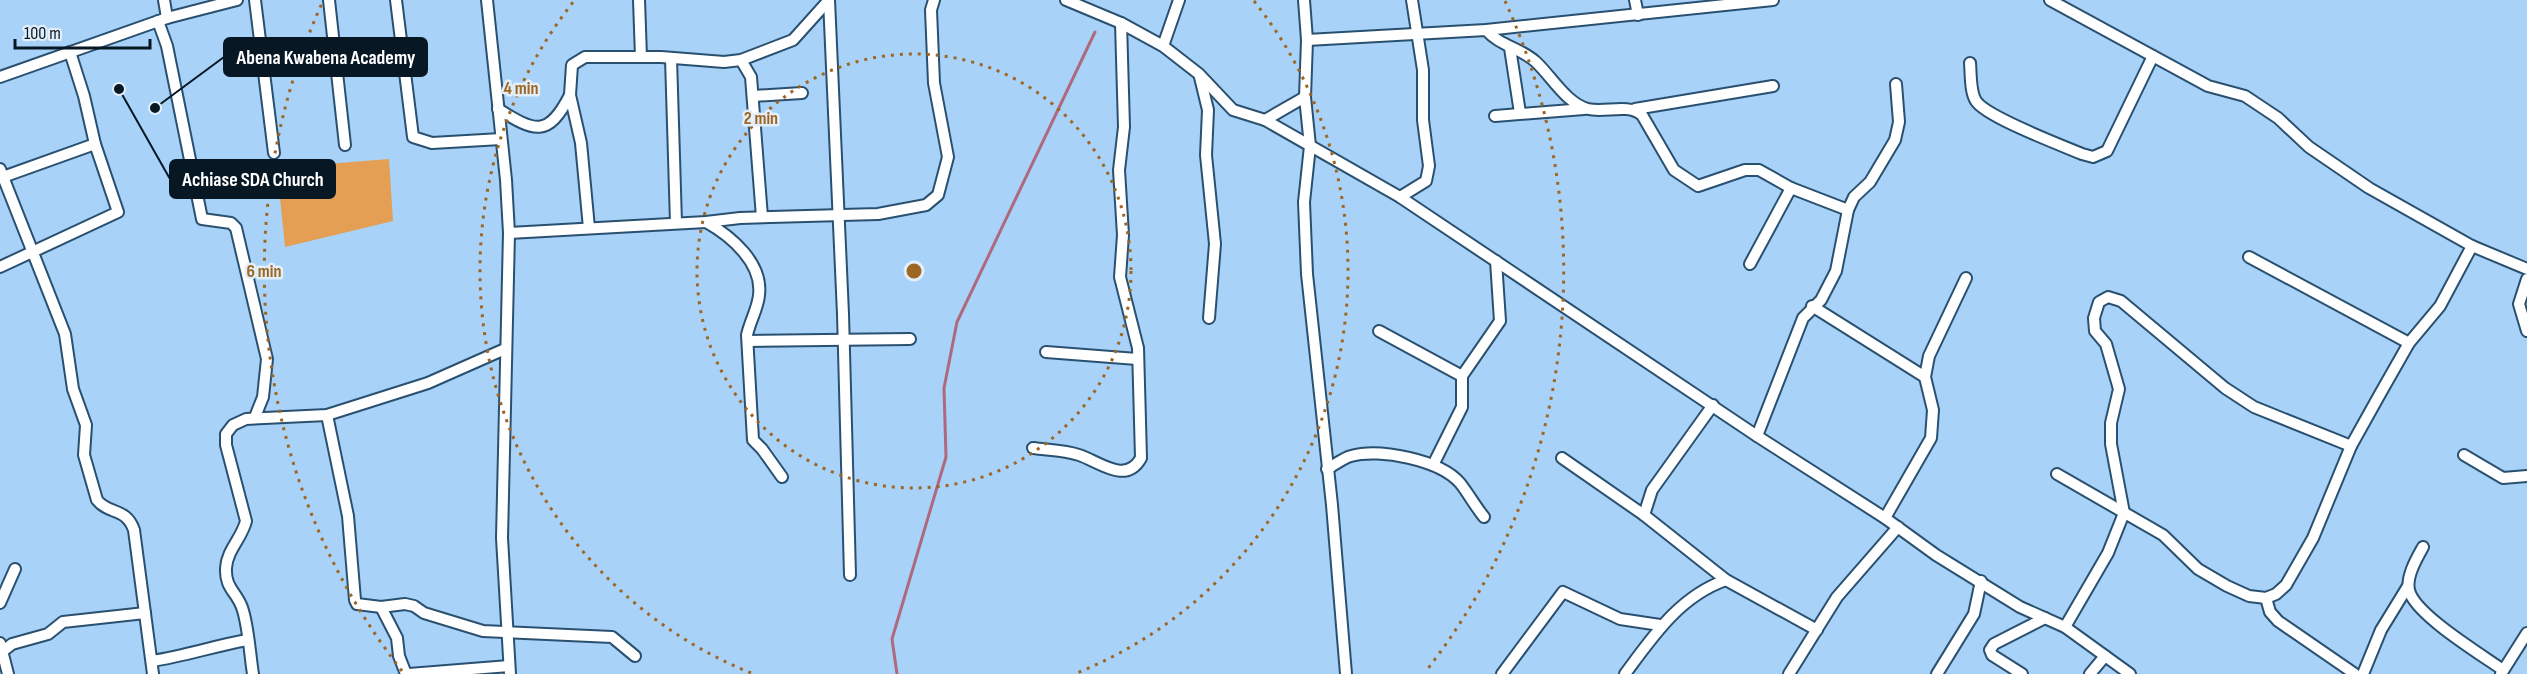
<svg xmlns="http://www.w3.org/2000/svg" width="2527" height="674" font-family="'Sofia Sans Condensed',sans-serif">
  <rect width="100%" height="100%" fill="#a8d2f8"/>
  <path fill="#e49f54" d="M 389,159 L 393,221 L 285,247 L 277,168 Z"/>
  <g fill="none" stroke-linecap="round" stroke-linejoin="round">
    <path stroke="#af697e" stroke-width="3" d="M 897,674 L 892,639 L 946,457 L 944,388 L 957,322 L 1095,32"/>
    <g stroke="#2a5070" stroke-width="14">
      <g id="minor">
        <path d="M 164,0 L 167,18"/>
        <path d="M 255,0 L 274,153"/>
        <path d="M 329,0 L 345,145"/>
        <path d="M 396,0 L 413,137 L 432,143 L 501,139"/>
        <path d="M 487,0 L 506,180 L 509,233 L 502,538 L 510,674"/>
        <path d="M 639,0 L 641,57"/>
        <path d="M 829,0 L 843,314 L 850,575"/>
        <path d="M 1066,0 L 1121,23 L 1163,46 L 1199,74 L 1233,110 L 1265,120 L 1400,197 L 1757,436 L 1885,518 L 1936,555 L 2020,607 L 2065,627 L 2130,674"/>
        <path d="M 1304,0 L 1307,40 L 1305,97 L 1310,146 L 1304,202 L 1307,274 L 1332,505 L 1346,674"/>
        <path d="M 1635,0 L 1638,15"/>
        <path d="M 2050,0 L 2208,86 L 2245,96 L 2278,118 L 2309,147 L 2369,188 L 2472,246 L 2527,269"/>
        <path d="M 158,21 L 167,46 L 202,219 L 231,223 L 236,228 L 267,359 L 263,397 L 255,417"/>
        <path d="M 1486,30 C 1500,46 1521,48 1536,62 C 1551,76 1567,104 1588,109 C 1606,113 1627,103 1642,115 L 1674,170 L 1698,186 L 1745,170 L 1759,170 L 1791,188 L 1848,210"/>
        <path d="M 1307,40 L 1486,30 L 1773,0"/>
        <path d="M 1163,46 L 1179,0"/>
        <path d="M 1510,48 L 1520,113"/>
        <path d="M 671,58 L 676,223"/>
        <path d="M 741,60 L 751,77 L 762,217"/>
        <path d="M 1970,63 C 1971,74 1970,92 1976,101 C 1986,117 2061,145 2082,154 L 2093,157 L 2107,151 L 2153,56"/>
        <path d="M 0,77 L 167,18 L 237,0"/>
        <path d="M 1200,77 L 1208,110 L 1206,155 L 1215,244 L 1209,318"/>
        <path d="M 753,96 L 802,93"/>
        <path d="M 498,109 C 535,132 548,138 570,95"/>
        <path d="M 1635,109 L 1773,86"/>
        <path d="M 1495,116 L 1584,109"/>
        <path d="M 1265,120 L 1305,97"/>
        <path d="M 0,169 L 65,334 L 73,389 L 86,425 L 84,455 L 97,500 C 109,515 126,507 134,530 L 153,674"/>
        <path d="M 0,178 L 95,144"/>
        <path d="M 1400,197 L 1426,181 L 1429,166 L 1423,120 L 1423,70 L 1412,0"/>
        <path d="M 706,222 C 731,236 763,263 759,295 C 758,308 750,321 747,335 L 753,440 L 762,449 L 782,477"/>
        <path d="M 589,228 L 581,143 L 570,95 L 572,65 L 585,57 L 661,57 L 724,62 L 741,60 L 793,40 L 829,0"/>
        <path d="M 509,233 L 706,222 L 740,218 L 878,214 L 926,205 L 938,195 L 948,157 L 934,83 L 931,10 L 934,0"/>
        <path d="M 2249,257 L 2409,343"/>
        <path d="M 1750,264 L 1791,188"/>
        <path d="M 0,267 L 118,212 L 95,144 L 84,96 L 70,52"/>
        <path d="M 2527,279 L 2519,304 L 2527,331"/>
        <path d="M 1812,306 L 1925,377"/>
        <path d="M 1379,331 L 1462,376"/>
        <path d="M 748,341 L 910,339"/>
        <path d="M 1046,352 L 1137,359"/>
        <path d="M 1713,405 L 1652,490 L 1644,515 L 1726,580 L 1817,630"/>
        <path d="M 327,415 L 348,516 L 355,600 L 357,604 L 381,607 L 405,604 L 414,606 L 424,613 L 483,631 L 612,637 L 635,656"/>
        <path d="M 1757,436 L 1803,318 L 1821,300 L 1836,271 L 1848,210 L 1854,197 L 1870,182 L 1895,140 L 1899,122 L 1896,84"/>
        <path d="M 1033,448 C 1048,450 1065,450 1079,455 C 1100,462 1126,485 1141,458 L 1138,348 L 1120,277 L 1123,235 L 1119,170 L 1124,127 L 1121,23"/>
        <path d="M 2464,455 L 2503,478 L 2527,476"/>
        <path d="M 1562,458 L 1644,515"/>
        <path d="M 1433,465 L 1462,407 L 1462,376 L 1500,321 L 1496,261"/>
        <path d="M 1327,469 C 1335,465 1343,458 1351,456 C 1380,448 1440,460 1460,483 C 1468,493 1475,506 1484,517"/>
        <path d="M 2057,474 L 2163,535 L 2198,569 L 2227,586 L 2249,596 L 2266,598 L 2276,594 L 2286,585 L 2313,538 L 2351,446 L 2380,394 L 2409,343 L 2440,306 L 2472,246"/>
        <path d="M 1885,518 L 1931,438 L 1933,410 L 1925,377 L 1929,356 L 1966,278"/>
        <path d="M 2423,547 C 2417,558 2406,576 2409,590 C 2414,614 2482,655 2503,670"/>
        <path d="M 2266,598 L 2270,612 L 2278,621 L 2355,674"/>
        <path d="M 0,603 L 15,569"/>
        <path d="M 381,607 L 397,638 L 399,656 L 406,674"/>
        <path d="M 2065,627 L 2108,553 L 2124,513 L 2111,444 L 2111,423 L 2119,389 L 2106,344 L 2095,331 L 2094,318 L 2099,302 L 2108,297 L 2121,301 L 2225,388 L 2254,407 L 2351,446"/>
        <path d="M 0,643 L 8,674"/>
        <path d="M 3,651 L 12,644 L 48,634 L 63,622 L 145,613"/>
        <path d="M 152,661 C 185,656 214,646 247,640"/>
        <path d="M 253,674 C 250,656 248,620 241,605 C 235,591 225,587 226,568 C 227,550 242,538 246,521 L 226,445 L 226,434 L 233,425 L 246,419 L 327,415 L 428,383 L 505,349"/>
        <path d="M 409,674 L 509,666"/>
        <path d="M 1502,674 L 1563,592 L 1620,619 L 1660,625"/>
        <path d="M 1625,674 C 1653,636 1680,596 1726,580"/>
        <path d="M 1789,674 L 1837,597 L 1898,527"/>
        <path d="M 1937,674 L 1974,614 L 1981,581"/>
        <path d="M 2022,674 L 1992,655 L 1990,650 L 1994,644 L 2045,618"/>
        <path d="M 2090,674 L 2105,656"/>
        <path d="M 2363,674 L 2381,630 L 2408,586"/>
        <path d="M 2501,674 L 2527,633"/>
      </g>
    </g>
    <use href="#minor" stroke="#fff" stroke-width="10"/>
  </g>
  <g fill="none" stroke="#9e6623" stroke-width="3" stroke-dasharray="3 6">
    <circle cx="914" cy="271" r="217"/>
    <path d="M751 673A434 434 0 0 1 574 1M1254 1A434 434 0 0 1 1077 673"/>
    <path d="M402 671A650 650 0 0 1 323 1M1505 1A650 650 0 0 1 1426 671"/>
  </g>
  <circle cx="914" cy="271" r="9" fill="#9e6623" stroke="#e2effb" stroke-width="3"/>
  <g font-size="18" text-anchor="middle" font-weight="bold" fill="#9e6623" stroke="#e2effb" stroke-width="5" stroke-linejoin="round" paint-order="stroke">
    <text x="521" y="94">4 min</text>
    <text x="761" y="124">2 min</text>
    <text x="264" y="277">6 min</text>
  </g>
  <path fill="none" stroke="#071724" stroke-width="2" d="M155 108L224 57M119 89L170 179"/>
  <g fill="#071724" stroke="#e2effb" stroke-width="2">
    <circle cx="155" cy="108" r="6"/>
    <circle cx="119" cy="89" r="6"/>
  </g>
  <g fill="#071724" stroke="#071724" stroke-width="2">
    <rect x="224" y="38" width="203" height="38" rx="6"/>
    <rect x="170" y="160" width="165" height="38" rx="6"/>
  </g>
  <g font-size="20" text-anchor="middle" font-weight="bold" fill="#fff">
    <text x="326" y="64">Abena Kwabena Academy</text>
    <text x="253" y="186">Achiase SDA Church</text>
  </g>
  <path d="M15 39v9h135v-9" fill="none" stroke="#071724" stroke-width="3"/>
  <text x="24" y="39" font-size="18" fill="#071724" stroke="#e2effb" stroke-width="4.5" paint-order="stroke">100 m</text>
</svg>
